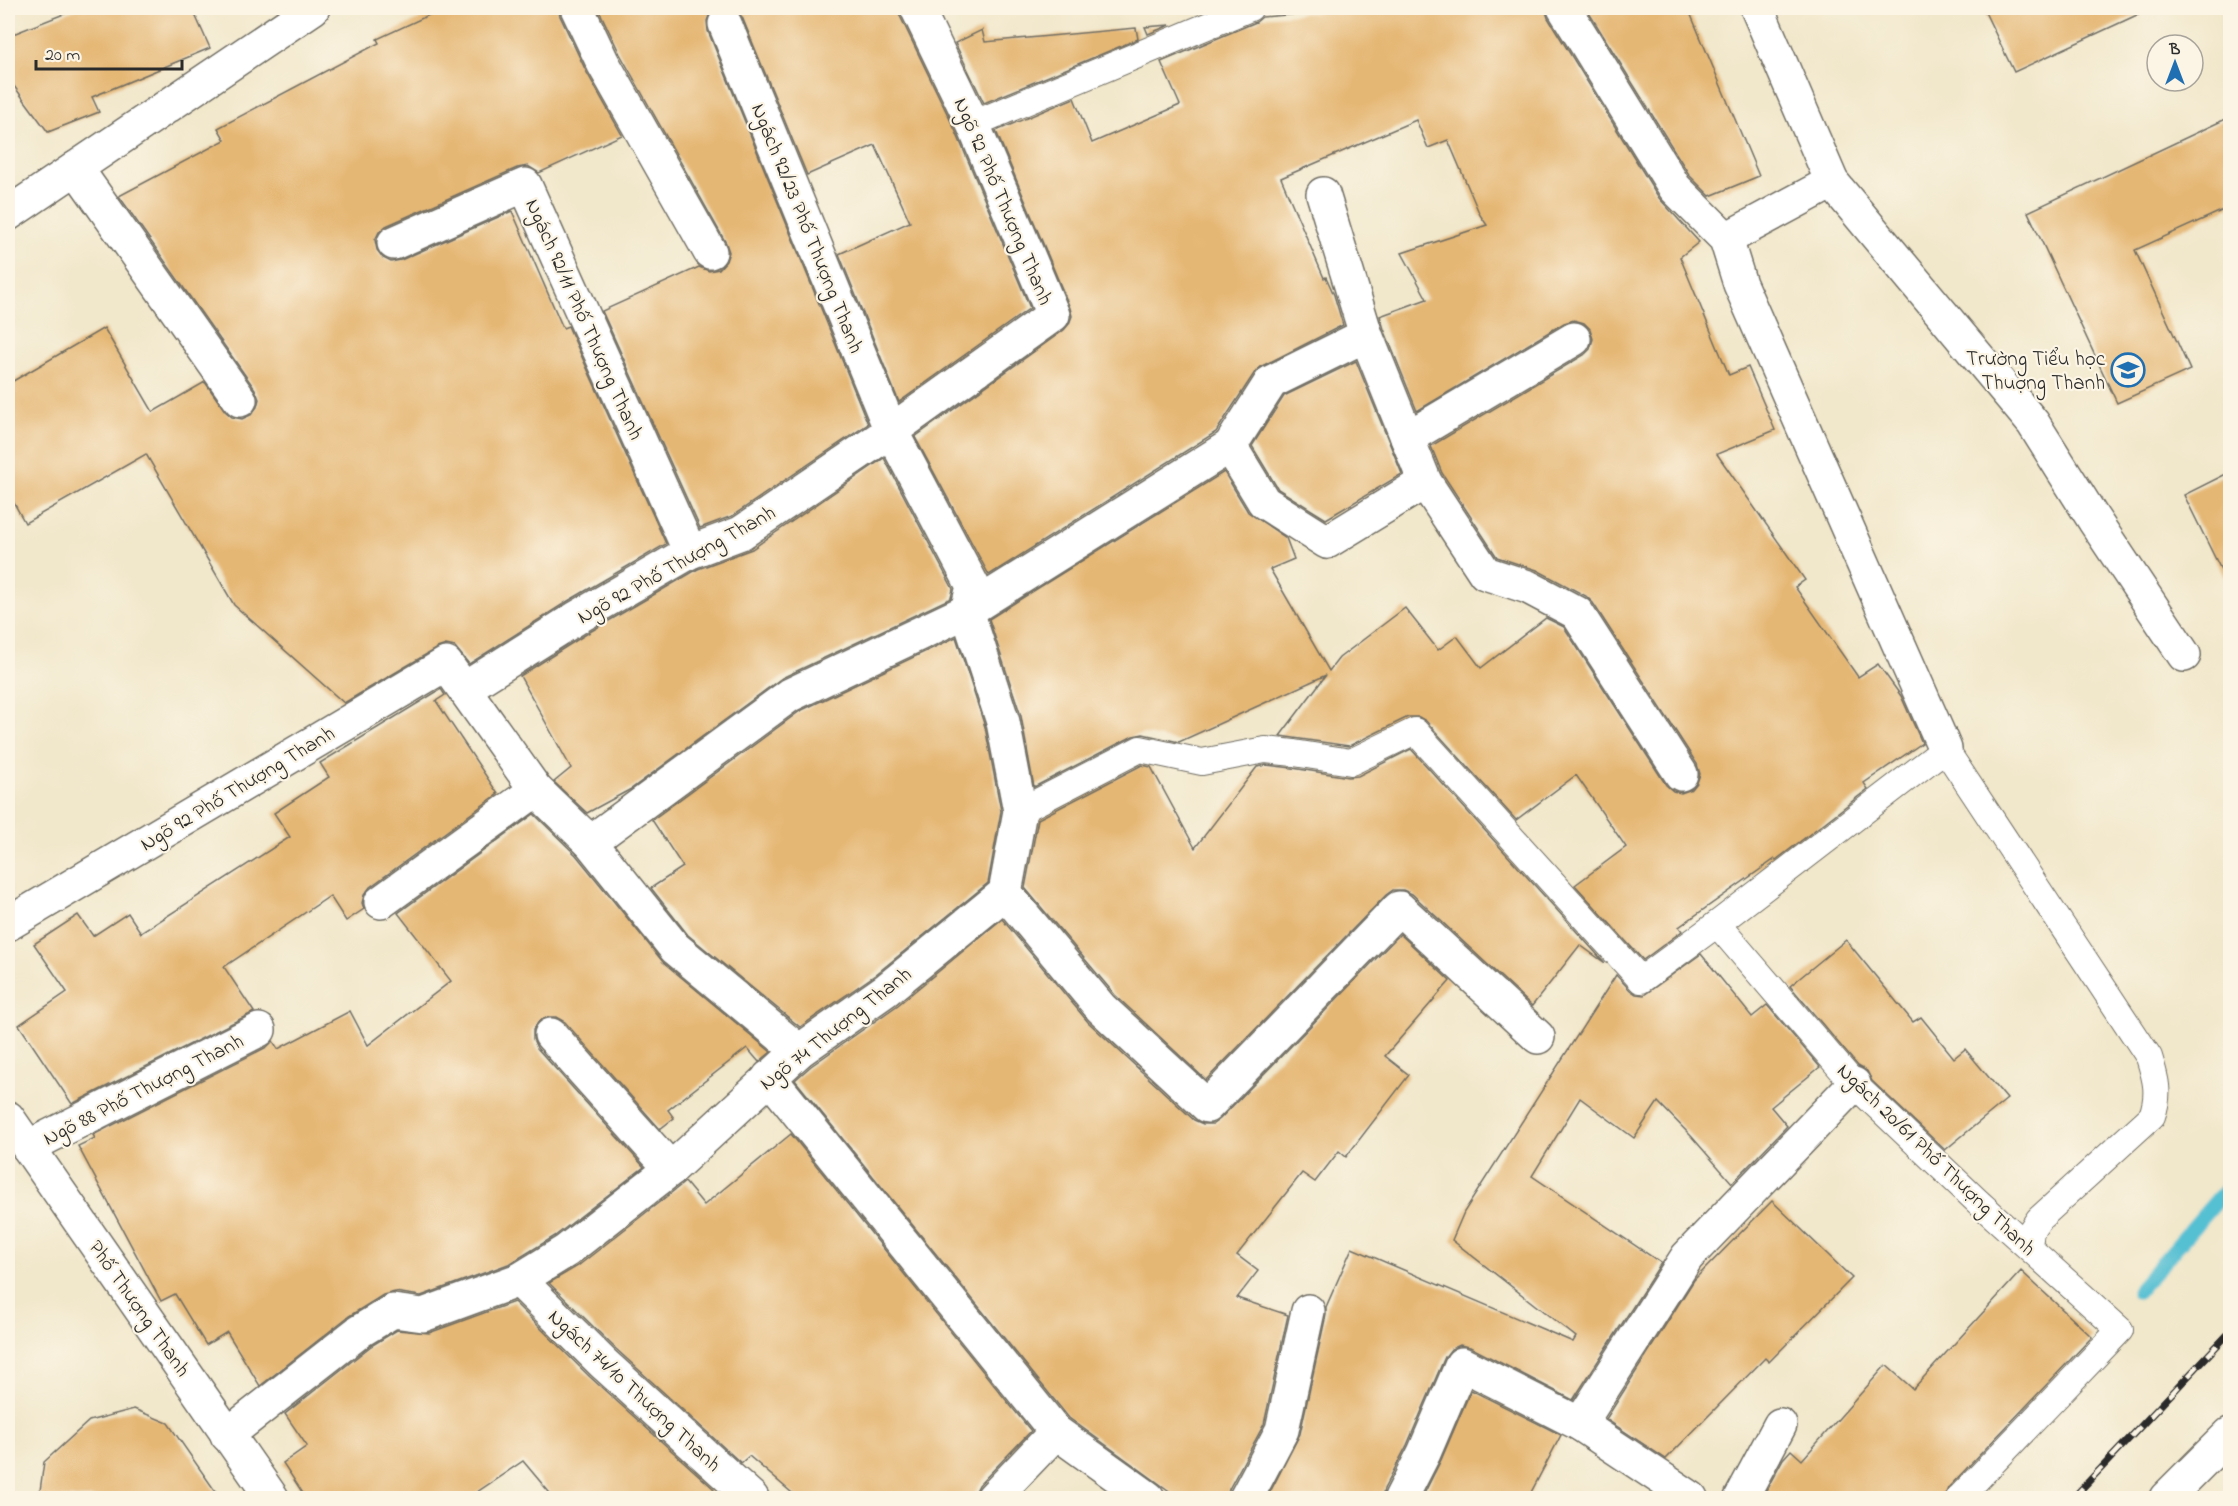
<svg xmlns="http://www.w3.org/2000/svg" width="2238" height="1506" font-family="'Indie Flower',sans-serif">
  <rect width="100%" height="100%" fill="#fcf5e5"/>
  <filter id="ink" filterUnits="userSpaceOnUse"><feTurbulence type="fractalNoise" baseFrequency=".0167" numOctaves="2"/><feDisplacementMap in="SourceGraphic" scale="12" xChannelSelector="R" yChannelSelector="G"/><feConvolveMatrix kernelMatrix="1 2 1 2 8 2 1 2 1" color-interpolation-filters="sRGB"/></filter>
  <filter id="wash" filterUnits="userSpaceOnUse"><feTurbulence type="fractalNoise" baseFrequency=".008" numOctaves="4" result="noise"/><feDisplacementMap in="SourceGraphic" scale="24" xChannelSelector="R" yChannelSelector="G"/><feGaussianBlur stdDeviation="1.35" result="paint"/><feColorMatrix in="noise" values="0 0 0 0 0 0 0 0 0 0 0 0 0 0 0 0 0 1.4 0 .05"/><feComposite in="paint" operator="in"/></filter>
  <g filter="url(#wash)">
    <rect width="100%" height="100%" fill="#f1e7cb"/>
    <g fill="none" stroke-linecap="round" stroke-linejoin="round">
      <path stroke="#57c0d3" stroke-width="15" d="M 2138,1291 L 2230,1185"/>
    </g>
    <g id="blocks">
      <g fill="#e5b775">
        <path d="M 79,8 L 192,8 L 210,48 L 92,97 L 99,112 L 48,132 L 8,78 L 8,36 Z"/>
        <path d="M 444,8 L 558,8 L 560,16 L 586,71 L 622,135 L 539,173 L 528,166 L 517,168 L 386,226 L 379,232 L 375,240 L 377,250 L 383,258 L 391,262 L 401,260 L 512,211 L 563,328 L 568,326 L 666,544 L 568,601 L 469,664 L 455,647 L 446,645 L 437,648 L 344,703 L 234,605 L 146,454 L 25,523 L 8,492 L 8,384 L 104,328 L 153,412 L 205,382 L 225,411 L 232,417 L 242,419 L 251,415 L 257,407 L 259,399 L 255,389 L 119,196 L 225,140 L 218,128 L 379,43 L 377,39 Z"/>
        <path d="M 598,8 L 717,8 L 710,13 L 707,21 L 708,31 L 868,424 L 732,516 L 700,528 L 602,311 L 699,267 L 709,271 L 719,269 L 726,261 L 729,252 L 726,243 L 620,54 Z"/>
        <path d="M 733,8 L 898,8 L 900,16 L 956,132 L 1030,308 L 899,402 L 839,254 L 910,222 L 875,145 L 807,175 L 742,17 Z"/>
        <path d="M 1331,8 L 1545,8 L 1548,18 L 1659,198 L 1699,242 L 1680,257 L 1729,375 L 1748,367 L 1775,430 L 1717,454 L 1805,580 L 1795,587 L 1858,677 L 1878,664 L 1901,696 L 1922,743 L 1864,783 L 1868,789 L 1776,860 L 1775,859 L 1679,927 L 1682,931 L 1643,960 L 1575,885 L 1626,847 L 1576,775 L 1516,820 L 1426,721 L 1419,717 L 1408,717 L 1349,746 L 1280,736 L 1326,675 L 1179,742 L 1143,734 L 1133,736 L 1034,787 L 1021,716 L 989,619 L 1224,472 L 1248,512 L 1286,538 L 1294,559 L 1270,569 L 1329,671 L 1339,658 L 1405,608 L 1438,650 L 1457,636 L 1481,668 L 1546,618 L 1564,627 L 1666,785 L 1673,791 L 1681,793 L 1692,789 L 1697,783 L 1700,774 L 1697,764 L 1593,603 L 1586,596 L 1537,570 L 1497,557 L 1442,473 L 1431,446 L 1584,355 L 1590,349 L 1593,339 L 1590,329 L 1584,323 L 1574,320 L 1564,323 L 1417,411 L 1384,329 L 1380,316 L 1427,299 L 1402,253 L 1487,225 L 1480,215 L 1448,140 L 1428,148 L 1416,120 L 1281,178 L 1324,278 L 1326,277 L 1334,295 L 1343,325 L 1262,366 L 1255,372 L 1216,432 L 989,575 L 915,437 L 1064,330 L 1069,324 L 1072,316 L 1070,308 L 996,131 L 1074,98 L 1092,143 L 1180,105 L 1161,62 L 1256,22 L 1262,17 L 1332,11 Z"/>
        <path d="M 1586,8 L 1688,8 L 1759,176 L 1710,196 L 1690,176 Z"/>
        <path d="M 1983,8 L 2152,8 L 2014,72 Z"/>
        <path d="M 1170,25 L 1148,34 L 1145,27 Z"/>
        <path d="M 1136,28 L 1138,39 L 984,103 L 955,43 L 982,30 L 985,42 Z"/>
        <path d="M 2230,117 L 2230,207 L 2135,250 L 2190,370 L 2117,403 L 2028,212 Z"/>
        <path d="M 1356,361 L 1402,474 L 1326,519 L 1278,489 L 1252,446 L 1284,396 Z"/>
        <path d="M 884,458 L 953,589 L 951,598 L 782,678 L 631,789 L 587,813 L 554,782 L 571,768 L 520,676 L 588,633 L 698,569 L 752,549 Z"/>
        <path d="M 2230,472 L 2230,588 L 2184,495 Z"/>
        <path d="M 956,637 L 985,727 L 1001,811 L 988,883 L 875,975 L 800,1027 L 688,935 L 651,888 L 683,867 L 652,820 L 800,711 Z"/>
        <path d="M 441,689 L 445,695 L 436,701 L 498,794 L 370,887 L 364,895 L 362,903 L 364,909 L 346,921 L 330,896 L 224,967 L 254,1012 L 72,1104 L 19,1025 L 67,992 L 34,944 L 78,915 L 93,936 L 128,913 L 141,933 L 290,837 L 274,813 L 329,777 L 320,763 Z"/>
        <path d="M 1411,749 L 1605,963 L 1580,945 L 1532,1006 L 1412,894 L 1403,890 L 1393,890 L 1386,895 L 1206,1080 L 1115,995 L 1025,888 L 1038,819 L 1142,765 L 1151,767 L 1195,848 L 1257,767 L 1266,765 L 1292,768 L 1349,777 L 1358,776 Z"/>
        <path d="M 534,814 L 576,855 L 663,962 L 771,1052 L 759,1062 L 747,1048 L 668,1110 L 674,1118 L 660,1129 L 565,1022 L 556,1017 L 548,1017 L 539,1021 L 533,1030 L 533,1039 L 537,1048 L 644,1167 L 555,1236 L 511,1263 L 421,1296 L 395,1292 L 383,1295 L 349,1316 L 260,1386 L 227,1332 L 206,1345 L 175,1294 L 161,1301 L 78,1146 L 95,1138 L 93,1135 L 267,1047 L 273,1041 L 278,1049 L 350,1011 L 368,1045 L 451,981 L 398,913 Z"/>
        <path d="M 1002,919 L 1088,1022 L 1194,1120 L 1203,1124 L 1213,1124 L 1220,1119 L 1400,934 L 1450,981 L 1385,1056 L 1409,1075 L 1346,1157 L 1339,1151 L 1315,1182 L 1302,1173 L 1237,1255 L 1258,1271 L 1237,1298 L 1288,1315 L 1264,1424 L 1229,1489 L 1227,1498 L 1179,1498 L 1069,1418 L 795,1080 L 811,1066 L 898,1005 Z"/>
        <path d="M 1846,940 L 1913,1022 L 1921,1017 L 1954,1058 L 1965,1049 L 2007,1099 L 1945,1150 L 1872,1081 L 1867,1071 L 1858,1066 L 1790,986 Z"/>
        <path d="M 1701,954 L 1752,1017 L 1767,1005 L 1820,1067 L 1771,1107 L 1787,1126 L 1732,1183 L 1692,1137 L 1658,1102 L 1634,1138 L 1580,1098 L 1532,1176 L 1661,1263 L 1573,1400 L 1470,1347 L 1460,1345 L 1451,1349 L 1445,1357 L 1407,1445 L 1384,1489 L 1382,1498 L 1267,1498 L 1300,1434 L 1326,1315 L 1326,1307 L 1352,1248 L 1573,1342 L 1576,1337 L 1452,1240 L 1464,1212 L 1616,975 L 1630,990 L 1636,994 L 1644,995 Z"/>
        <path d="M 791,1134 L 1031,1431 L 979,1485 L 975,1493 L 975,1498 L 798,1498 L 749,1456 L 741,1463 L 616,1349 L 549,1283 L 578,1266 L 685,1182 L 704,1205 Z"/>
        <path d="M 1772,1201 L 1852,1278 L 1769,1362 L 1765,1358 L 1666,1459 L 1606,1419 L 1694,1280 Z"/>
        <path d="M 2021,1271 L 2092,1337 L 1948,1488 L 1944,1498 L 1762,1498 L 1783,1459 L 1791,1450 L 1802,1460 L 1886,1365 L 1913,1389 Z"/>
        <path d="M 514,1302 L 590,1377 L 714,1489 L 705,1498 L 554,1498 L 523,1461 L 468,1498 L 306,1498 L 283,1463 L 307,1446 L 285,1414 L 371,1346 L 397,1330 L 429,1333 Z"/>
        <path d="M 1471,1390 L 1561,1435 L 1528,1498 L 1422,1498 L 1441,1460 Z"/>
        <path d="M 134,1409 L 168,1423 L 220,1498 L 39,1498 L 44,1462 L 89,1421 Z"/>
      </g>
    </g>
  </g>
  <g filter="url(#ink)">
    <use href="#blocks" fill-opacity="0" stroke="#706d63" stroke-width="1.5"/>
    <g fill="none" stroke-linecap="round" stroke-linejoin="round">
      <g stroke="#706d63" stroke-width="28">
        <g id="service">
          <path d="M 973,124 L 1250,8"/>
          <path d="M 1020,811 L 1140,749 L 1202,762 L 1265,750 L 1294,753 L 1351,762 L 1415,731 L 1641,980 L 1717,924 L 1945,749 L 2149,1057 C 2156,1079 2160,1094 2152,1116 L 2039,1219 L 2031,1231 L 2029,1246"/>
          <path d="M 1717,924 L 1854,1084 L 1977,1201 L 2120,1330 L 1959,1498"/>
        </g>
      </g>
      <g stroke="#706d63" stroke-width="36">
        <g id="minor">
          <path d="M 577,8 L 603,63 L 710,252"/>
          <path d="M 1564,8 L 1675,188 L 1726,239 L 1740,284 L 1945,749"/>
          <path d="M 1757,8 L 1832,182 L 2033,423 L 2094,520 L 2184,655"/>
          <path d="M 76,168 L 240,400"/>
          <path d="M 1323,194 L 1366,335"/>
          <path d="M 1726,239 L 1832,182"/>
          <path d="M 394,243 L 525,185 L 690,552"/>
          <path d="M 1407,438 L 1574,339"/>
          <path d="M 1230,446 L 1264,502 L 1327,542 L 1425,482"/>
          <path d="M 464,689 L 536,790 L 590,842 L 675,948 L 799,1051"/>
          <path d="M 590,842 L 790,695 L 967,611 L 1230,446 L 1271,382 L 1366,335 L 1425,482 L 1485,573 L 1528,587 L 1577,613 L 1681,774"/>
          <path d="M 1005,893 L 1101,1008 L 1207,1106 L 1399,908 L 1538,1037"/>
          <path d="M 381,902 L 536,790"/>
          <path d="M 8,924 L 446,664 L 464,689 L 578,617 L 690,552 L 741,533 L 891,431 L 1053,315 L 973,124 L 917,8"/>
          <path d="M 551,1035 L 671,1169"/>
          <path d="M 769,1077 L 1056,1432 L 1148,1498"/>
          <path d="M 28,1147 L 259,1030"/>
          <path d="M 519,1280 L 603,1363 L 752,1498"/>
          <path d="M 1580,1424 L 1687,1257 L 1854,1084"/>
          <path d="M 227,1435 L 360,1331 L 393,1311 L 423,1315 L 519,1280 L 566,1251 L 671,1169 L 799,1051 L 886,990 L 1005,893 L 1020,811 L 1003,722 L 967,611 L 973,586 L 891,431 L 725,24"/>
          <path d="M 993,1498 L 1056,1432"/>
          <path d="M 1246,1498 L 1282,1430 L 1308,1311"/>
          <path d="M 1401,1498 L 1424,1453 L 1462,1364 L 1580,1424 L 1691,1498"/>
          <path d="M 1741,1498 L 1780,1425"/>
          <path d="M 2166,1498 L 2230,1434"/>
        </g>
      </g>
      <g stroke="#706d63" stroke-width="36">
        <g id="tertiary">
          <path d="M 8,214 L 313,8"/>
          <path d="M 8,1118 L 272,1498"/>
        </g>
      </g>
      <use href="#service" stroke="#fff" stroke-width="26"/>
      <use href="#minor" stroke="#fff" stroke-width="33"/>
      <use href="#tertiary" stroke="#fff" stroke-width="33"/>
      <g stroke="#2b2b2b" stroke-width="7">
        <path id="rail" d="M 2073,1498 L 2230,1332"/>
      </g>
      <use href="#rail" stroke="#fcf5e5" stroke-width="4.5" stroke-dasharray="14" stroke-linecap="butt"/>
    </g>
  </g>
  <defs>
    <g id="school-ring" transform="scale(1.725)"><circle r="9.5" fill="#fcf5e5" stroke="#1f6fb2" stroke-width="1.5"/><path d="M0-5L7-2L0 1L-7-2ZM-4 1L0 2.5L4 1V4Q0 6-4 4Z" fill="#1f6fb2"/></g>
  </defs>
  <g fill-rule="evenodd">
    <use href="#school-ring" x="2128" y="370"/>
  </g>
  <g text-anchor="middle" stroke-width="4.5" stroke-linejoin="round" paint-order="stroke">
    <g font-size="21" fill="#2b2b2b" stroke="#fcf5e5">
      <text transform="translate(1004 201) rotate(67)" y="7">Ngõ 92 Phố Thượng Thanh</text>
      <text transform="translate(808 228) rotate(68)" y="7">Ngách 92/23 Phố Thượng Thanh</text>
      <text transform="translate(585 319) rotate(66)" y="7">Ngách 92/11 Phố Thượng Thanh</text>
      <text transform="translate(676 564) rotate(-29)" y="7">Ngõ 92 Phố Thượng Thanh</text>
      <text transform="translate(237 788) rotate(-31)" y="7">Ngõ 92 Phố Thượng Thanh</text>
      <text transform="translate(835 1028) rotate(-38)" y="7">Ngõ 74 Thượng Thanh</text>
      <text transform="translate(143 1089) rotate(-27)" y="7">Ngõ 88 Phố Thượng Thanh</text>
      <text transform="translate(1937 1159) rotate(44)" y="7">Ngách 20/61 Phố Thượng Thanh</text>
      <text transform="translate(140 1308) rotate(55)" y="7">Phố Thượng Thanh</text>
      <text transform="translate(635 1390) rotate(43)" y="7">Ngách 74/10 Thượng Thanh</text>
    </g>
    <g font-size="21" fill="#2b2b2b" stroke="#fcf5e5" text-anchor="end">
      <text x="2105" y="365">Trường Tiểu học<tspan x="2105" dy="24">Thuợng Thanh</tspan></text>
    </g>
  </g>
  <rect width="2238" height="1506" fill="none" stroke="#fcf5e5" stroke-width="30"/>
  <g transform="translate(2175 63)"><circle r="28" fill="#fcf5e5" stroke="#a8a49b" stroke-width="1.5"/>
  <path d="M0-4.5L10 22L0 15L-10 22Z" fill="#1f6fb2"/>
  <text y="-9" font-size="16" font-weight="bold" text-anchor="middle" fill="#2b2b2b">B</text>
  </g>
  <path d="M36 60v9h146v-9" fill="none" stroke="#2b2b2b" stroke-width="3"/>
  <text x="45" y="60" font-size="18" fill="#2b2b2b" stroke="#fcf5e5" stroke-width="4.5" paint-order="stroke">20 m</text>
</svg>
